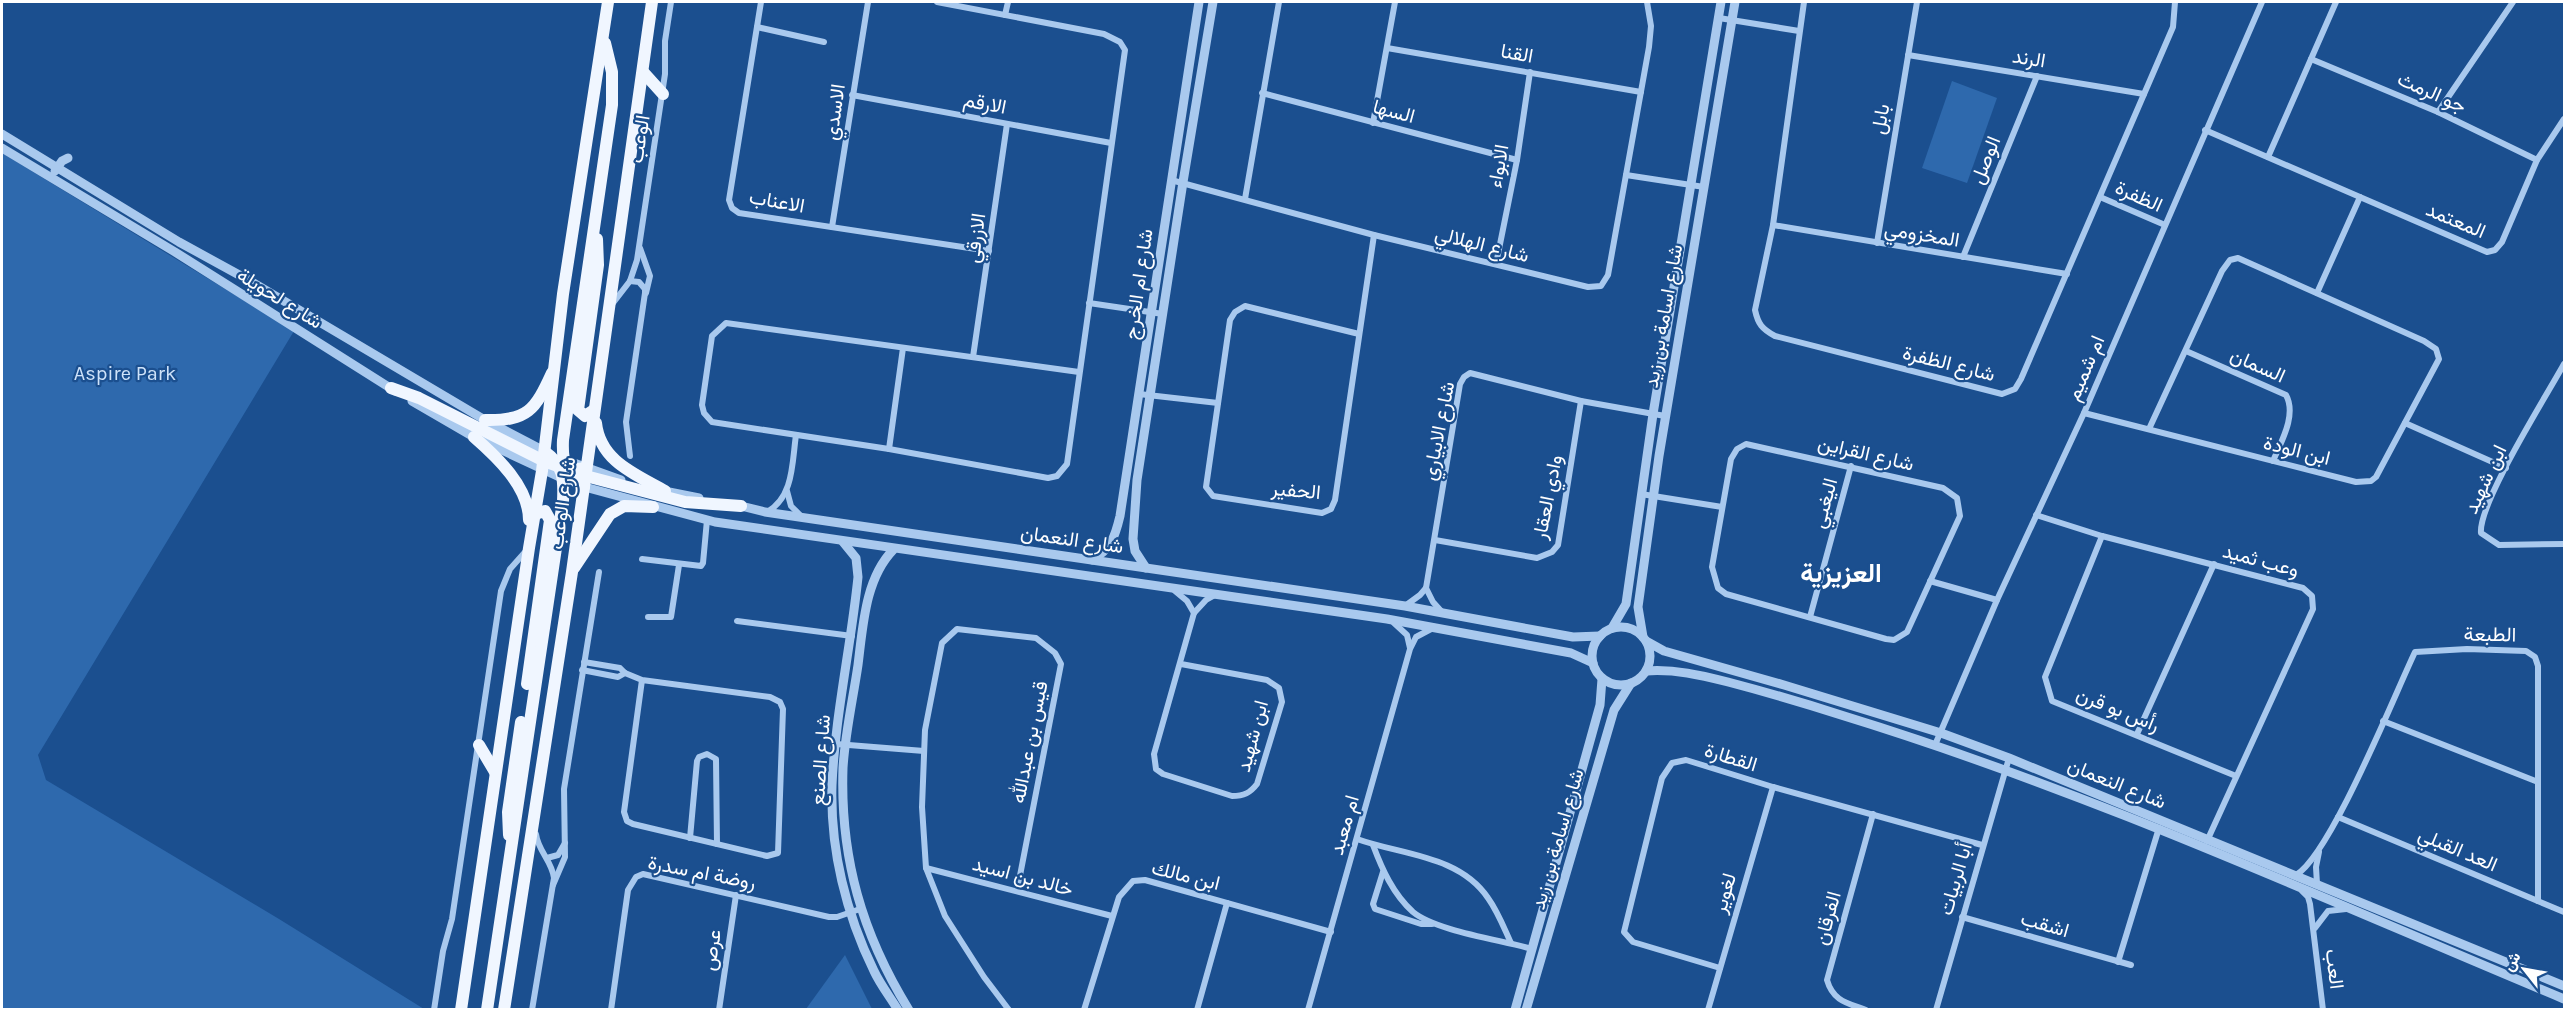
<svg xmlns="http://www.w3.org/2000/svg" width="2566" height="1011" font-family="Karla,Vazirmatn,sans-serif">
  <rect width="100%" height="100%" fill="#1b4f8f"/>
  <g fill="#2e69ad">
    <path d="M 1952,81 L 1997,98 L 1967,183 L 1922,168 Z"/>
    <path d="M 2,153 L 294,331 L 38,755 L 46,780 L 279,919 L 424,1009 L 2,1009 Z"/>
    <path d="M 845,955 L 872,1009 L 806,1009 Z"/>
  </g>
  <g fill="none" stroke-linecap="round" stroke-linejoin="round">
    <g stroke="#a9c9ee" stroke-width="6">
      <path d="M 761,2 L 729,200 L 732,208 L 739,213 L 989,251"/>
      <path d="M 937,2 L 1104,34 L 1120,42 L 1125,50 L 1067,464 L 1057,476 L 1048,478 L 889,449 L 712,422 L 704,413 L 702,405 L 712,336 L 726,323 L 1079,372"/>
      <path d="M 1804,2 L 1773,225 L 1755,310 C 1758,324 1762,329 1775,336 L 2002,394 L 2015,389 L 2021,379 L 2173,27 L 2175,2"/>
      <path d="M 1005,15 L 1008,2"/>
      <path d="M 1719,18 L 1799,31"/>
      <path d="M 757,27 L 824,42"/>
      <path d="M 1387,48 L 1641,92"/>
      <path d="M 1908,55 L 2144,94"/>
      <path d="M 2311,59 L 2438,112 L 2537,160"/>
      <path d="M 1262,93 L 1517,160"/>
      <path d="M 852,95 L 1111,143"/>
      <path d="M 2438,112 L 2513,2"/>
      <path d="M 1373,123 L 1395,2"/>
      <path d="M 2205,130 L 2487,252 L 2495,250 L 2502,242 L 2537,160 L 2564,119"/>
      <path d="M 2268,157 L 2336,2"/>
      <path d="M 1626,175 L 1704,187"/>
      <path d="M 1171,180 L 1374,235 L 1588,287 L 1601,286 L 1608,275 L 1649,47 L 1651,26 L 1647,2"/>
      <path d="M 2100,197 L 2165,225"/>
      <path d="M 1245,199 L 1279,2"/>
      <path d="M 1773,225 L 2067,274"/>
      <path d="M 832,227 L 868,2"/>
      <path d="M 1877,243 L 1917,2"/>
      <path d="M 640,248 L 650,276 L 646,293"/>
      <path d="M 1963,257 L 2037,76"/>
      <path d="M 1496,264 L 1517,160 L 1530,72"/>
      <path d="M 630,281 L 639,282 L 645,289 L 645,293 L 626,422 L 630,456"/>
      <path d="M 2317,293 L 2360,197"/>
      <path d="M 613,303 L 630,281 L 637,260 L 665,74 L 665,41 L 671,2"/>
      <path d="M 1089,303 L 1163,314"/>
      <path d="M 1359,334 L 1245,306 L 1235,312 L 1230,320 L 1206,487 L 1213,496 L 1322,513 L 1331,509 L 1335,500 L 1374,235"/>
      <path d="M 2186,351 L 2286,395 C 2297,415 2281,442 2273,461"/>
      <path d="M 973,357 L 1007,124"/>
      <path d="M 2564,364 C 2547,395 2478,504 2481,533 L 2499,545 L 2564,544"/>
      <path d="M 1139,394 L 1218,403"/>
      <path d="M 2084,413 L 2356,482 L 2371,481 L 2376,477 L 2439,359 L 2436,349 L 2424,341 L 2238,258 L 2230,260 L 2222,271 L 2149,429"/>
      <path d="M 2405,423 L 2506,468"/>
      <path d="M 1746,444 L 1943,488 L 1957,498 L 1960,516 L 1907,632 L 1894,640 L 1886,639 L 1726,594 L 1718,588 L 1712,567 L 1731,459 L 1737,449 Z"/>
      <path d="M 889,449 L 903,348"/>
      <path d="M 787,491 L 791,506 L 801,516"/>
      <path d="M 1641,494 L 1722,507"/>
      <path d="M 767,512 C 794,497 792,462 796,435"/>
      <path d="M 2036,515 L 2102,536 L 2303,588 L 2312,596 L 2313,609 L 2207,841"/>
      <path d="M 2102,536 L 2045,677 L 2052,701 L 2236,776"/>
      <path d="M 1435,540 L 1537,558 L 1552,552 L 1558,545 L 1581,401"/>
      <path d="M 642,559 L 701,566 L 703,563 L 707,520"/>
      <path d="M 1930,581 L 1997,600"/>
      <path d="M 1426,588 L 1433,602 L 1442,612"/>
      <path d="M 1175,591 L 1187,601 L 1194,613"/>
      <path d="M 1405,606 L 1420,595 L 1426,588 L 1460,384 L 1464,377 L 1470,373 L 1581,401 L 1665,416"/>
      <path d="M 648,617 L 671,617 L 679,565"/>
      <path d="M 1810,617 L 1851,466"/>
      <path d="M 737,621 L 852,636"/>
      <path d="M 1394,623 L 1407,635 L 1410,648"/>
      <path d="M 584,662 L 620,668 L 625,673 L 642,680 L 770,697 L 780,702 L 783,709 L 778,853 L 767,856 L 633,824 L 627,821 L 624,812 L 642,680"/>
      <path d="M 1181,664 L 1267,680 L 1279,688 L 1282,702 L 1257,784 C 1250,793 1244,796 1232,796 L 1163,774 L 1156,769 L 1154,754 L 1194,613 L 1206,600 L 1215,595"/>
      <path d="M 582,670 L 618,677 L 625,673"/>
      <path d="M 2383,721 L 2538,782"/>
      <path d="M 2137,734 L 2214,564"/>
      <path d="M 836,744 L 924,751"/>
      <path d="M 1935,745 L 1997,600 L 2084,413 L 2262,2"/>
      <path d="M 2338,817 L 2564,912"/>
      <path d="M 690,838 L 697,761 L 699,757 L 707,754 L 716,759 L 717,844"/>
      <path d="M 1357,839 C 1401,855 1459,855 1488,898 C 1498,912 1504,928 1511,943"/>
      <path d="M 1373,845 C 1382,869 1393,894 1413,912 C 1436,931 1501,940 1532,949"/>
      <path d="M 547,858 L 558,855 L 565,843"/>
      <path d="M 926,868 L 1112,916"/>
      <path d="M 1383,872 L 1373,904 L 1375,909 L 1421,924 L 1432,924"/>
      <path d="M 2296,875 C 2331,854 2394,696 2415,652 L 2467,649 L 2526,651 L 2535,657 L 2538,666 L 2538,901"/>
      <path d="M 2317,884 L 2316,867 L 2319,852"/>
      <path d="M 553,885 L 565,857 L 564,789 L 599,572"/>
      <path d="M 2302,891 L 2308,897 L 2310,904 L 2323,1010"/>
      <path d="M 1962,917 L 2131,965"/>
      <path d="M 2315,928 L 2328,911 L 2346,909"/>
      <path d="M 2118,962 L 2159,828"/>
      <path d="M 1720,968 L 1633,942 L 1624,932 L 1662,778 L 1672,763 L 1686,760 L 1773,787 L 1982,845"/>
      <path d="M 434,1010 L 443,951 L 452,919 L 501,591 L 510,569 L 526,551"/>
      <path d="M 532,1010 L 554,878 C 552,861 538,851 536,834"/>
      <path d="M 611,1010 L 628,890 L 636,877 L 643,874 L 829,917 L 837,917 L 860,909"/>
      <path d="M 719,1010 L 736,895"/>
      <path d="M 1009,1010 L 984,977 L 945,916 L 926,868 L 922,807 L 925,730 L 942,643 L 957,629 L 1036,638 L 1055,653 L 1061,664 L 1017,891"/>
      <path d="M 1084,1010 L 1119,897 L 1133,881 L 1145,880 L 1331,932"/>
      <path d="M 1197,1010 L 1227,903"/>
      <path d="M 1308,1010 L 1410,649 L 1416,637 L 1433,628"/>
      <path d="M 1708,1010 L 1773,787"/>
      <path d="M 1866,1010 C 1847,1003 1833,1001 1827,980 L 1873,814"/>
      <path d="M 1936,1010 L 2009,758"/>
    </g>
    <g stroke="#a9c9ee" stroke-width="9">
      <path d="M 2,134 L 179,242 L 252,282 L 485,420 L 548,453"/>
      <path d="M 2,148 L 175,252 L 395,391"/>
      <path d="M 55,171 L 62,161 L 68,158"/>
      <path d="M 412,401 L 474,437 L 568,481"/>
      <path d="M 560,458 L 621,480"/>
      <path d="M 581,486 L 715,522 L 1387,619 L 1571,653 L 1593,663"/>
      <path d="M 669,492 L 699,498"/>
      <path d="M 737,505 L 765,512 L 1405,606 L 1573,637 L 1600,636"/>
      <path d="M 843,542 L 856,558 L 858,577 C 851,646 835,716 832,785 C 830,849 846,914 874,971 C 880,984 890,997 898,1010"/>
      <path d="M 893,550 C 865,579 863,626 858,665 C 853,699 845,734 843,768 C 840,858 862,934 909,1010"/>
      <path d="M 1092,560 C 1111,549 1115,537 1120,516 L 1199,2"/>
      <path d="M 1146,568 L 1135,551 L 1133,539 L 1137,480 L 1183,182 L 1213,2"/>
      <circle cx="1621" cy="656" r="29"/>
      <path d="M 1612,628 L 1626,604 L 1653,414 L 1721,2"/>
      <path d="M 1643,637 L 1638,607 L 1659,456 L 1735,2"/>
      <path d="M 1646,641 L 1664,651 L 1784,685 L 1941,733 L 2009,758 L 2564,986"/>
      <path d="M 1646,671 C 1675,669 1700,675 1728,682 C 1766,692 1804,703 1841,715 C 2089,791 2326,900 2564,999"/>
      <path d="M 1515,1010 L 1600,705 L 1602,679"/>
      <path d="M 1526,1010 L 1614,710 L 1631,683"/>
    </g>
    <g stroke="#f0f6ff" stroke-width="12">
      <path d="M 644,73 L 663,94"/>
      <path d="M 391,388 L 419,398 L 544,461 L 569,470 L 586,468"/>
      <path d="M 594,410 L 585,416 L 578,410 L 598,265 L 597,239"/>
      <path d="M 485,420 C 528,421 535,410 552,373"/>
      <path d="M 596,423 C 600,461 635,474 665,491"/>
      <path d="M 474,437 C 497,457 529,487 529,520"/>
      <path d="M 578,474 L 685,502 L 741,506"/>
      <path d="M 584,487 C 565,476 562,461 563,440 L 612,105 L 612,72 L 605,43"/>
      <path d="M 574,568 L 610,514 L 624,506 L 653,507"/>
      <path d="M 527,684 L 550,520 L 545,511 L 535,514"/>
      <path d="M 479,745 L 495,772"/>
      <path d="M 509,835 L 508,812 L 521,722"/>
      <path d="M 461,1010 L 529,548 L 542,471 L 563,294 L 608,2"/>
      <path d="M 487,1010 L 563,501 C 564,480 564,465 545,452"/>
      <path d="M 504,1010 L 572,572 L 652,2"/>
    </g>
  </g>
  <g text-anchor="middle" stroke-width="4.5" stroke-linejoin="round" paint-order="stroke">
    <g font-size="20" fill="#fff" stroke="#1b4f8f">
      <text transform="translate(1517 53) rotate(10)" y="7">القنا</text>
      <text transform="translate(2029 58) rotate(9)" y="7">الرند</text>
      <text transform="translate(2432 92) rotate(24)" y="7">جو الرمث</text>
      <text transform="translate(985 103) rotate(11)" y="7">الارقم</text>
      <text transform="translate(1394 111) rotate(15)" y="7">السها</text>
      <text transform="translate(834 112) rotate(-82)" y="7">الاسدي</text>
      <text transform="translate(1880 119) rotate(-80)" y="7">بابل</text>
      <text transform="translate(639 139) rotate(-81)" y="7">الوعب</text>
      <text transform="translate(1985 160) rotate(-68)" y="7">الوصل</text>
      <text transform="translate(1498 166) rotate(-80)" y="7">الابواء</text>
      <text transform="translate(2139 196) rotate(24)" y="7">الظفرة</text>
      <text transform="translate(777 201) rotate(10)" y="7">الاعناب</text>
      <text transform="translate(2456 220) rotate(23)" y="7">المعتمد</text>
      <text transform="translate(1922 234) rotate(9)" y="7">المخزومي</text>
      <text transform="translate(975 238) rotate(-82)" y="7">الازرقي</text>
      <text transform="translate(1482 244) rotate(14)" y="7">شارع الهلالي</text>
      <text transform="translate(1138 284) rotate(-82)" y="7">شارع ام الخرج</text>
      <text transform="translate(280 298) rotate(32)" y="7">شارع لحويلة</text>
      <text transform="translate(1663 316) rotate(-80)" y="7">شارع اسامة بن زيد</text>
      <text transform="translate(1949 363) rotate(14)" y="7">شارع الظفرة</text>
      <text transform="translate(2258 365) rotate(24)" y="7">السمان</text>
      <text transform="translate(2085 368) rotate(-67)" y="7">ام شميم</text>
      <text transform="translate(1438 431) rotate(-79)" y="7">شارع الابياري</text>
      <text transform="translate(2297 450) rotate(14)" y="7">ابن الودة</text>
      <text transform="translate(1866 453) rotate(13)" y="7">شارع القراين</text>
      <text transform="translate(2485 479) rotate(-65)" y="7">ابن شهيد</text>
      <text transform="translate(1296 490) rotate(5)" y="7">الحفير</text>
      <text transform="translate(1547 497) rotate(-79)" y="7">وادي العقار</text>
      <text transform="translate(562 503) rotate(-82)" y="7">شارع الوعب</text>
      <text transform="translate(1824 503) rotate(-75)" y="7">اليغبي</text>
      <text transform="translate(1072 539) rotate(8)" y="7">شارع النعمان</text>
      <text transform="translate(2261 560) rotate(15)" y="7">وعب ثميد</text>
      <text transform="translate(2490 634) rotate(1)" y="7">الطبعة</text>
      <text transform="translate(2118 709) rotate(22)" y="7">رأس بو قرن</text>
      <text transform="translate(1252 736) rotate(-75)" y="7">ابن شهيد</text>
      <text transform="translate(1029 742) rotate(-79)" y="7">قيس بن عبدالله</text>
      <text transform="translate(1731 757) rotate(17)" y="7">القطارة</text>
      <text transform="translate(820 760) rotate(-86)" y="7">شارع الصنع</text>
      <text transform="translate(2117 783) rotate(22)" y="7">شارع النعمان</text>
      <text transform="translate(1344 825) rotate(-74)" y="7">ام معبد</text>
      <text transform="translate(1557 839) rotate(-74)" y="7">شارع اسامة بن زيد</text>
      <text transform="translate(2458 849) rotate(23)" y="7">العد القبلي</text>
      <text transform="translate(702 872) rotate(11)" y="7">روضة ام سدرة</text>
      <text transform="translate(1186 875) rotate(14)" y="7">ابن مالك</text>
      <text transform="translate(1023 876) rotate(15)" y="7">خالد بن اسيد</text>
      <text transform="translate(1955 879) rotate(-74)" y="7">أبا الربيات</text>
      <text transform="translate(1724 893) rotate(-74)" y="7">لغوير</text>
      <text transform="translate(1827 918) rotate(-75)" y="7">الفرقان</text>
      <text transform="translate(2045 924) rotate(16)" y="7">اشقب</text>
      <text transform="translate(711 950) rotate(-81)" y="7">عرص</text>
      <text transform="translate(2335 969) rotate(83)" y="7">العب</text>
    </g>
    <g font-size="20" fill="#cfe3fa" stroke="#1b4f8f">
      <text x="125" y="380">Aspire Park</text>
    </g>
    <g font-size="26" font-weight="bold" fill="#fff" stroke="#1b4f8f">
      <text x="1841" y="582">العزيزية</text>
    </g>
  </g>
  <rect width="2566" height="1011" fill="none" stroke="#ffffff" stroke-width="6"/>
  <g transform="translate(2524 969) rotate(301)" stroke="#1b4f8f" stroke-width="4.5" paint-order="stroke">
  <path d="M0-4.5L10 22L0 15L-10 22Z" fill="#ffffff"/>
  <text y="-9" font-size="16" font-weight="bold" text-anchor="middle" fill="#ffffff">ش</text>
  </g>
</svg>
